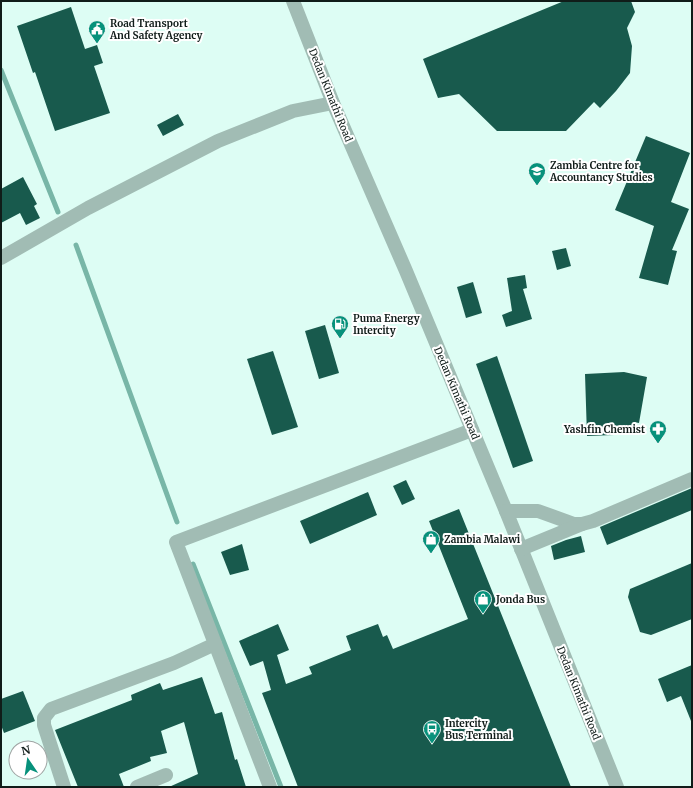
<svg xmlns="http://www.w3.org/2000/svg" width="693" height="788" font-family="Merriweather,serif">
  <rect width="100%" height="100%" fill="#ddfdf4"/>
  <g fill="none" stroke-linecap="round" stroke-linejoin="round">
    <g stroke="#78b6a7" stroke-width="5">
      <path d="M 1,70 L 58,212"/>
      <path d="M 76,245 L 177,522"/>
      <path d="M 193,564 L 281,787"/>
    </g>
  </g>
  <g fill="#185a4d">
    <path d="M 564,1 L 631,1 L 635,12 L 627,28 L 632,46 L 630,73 L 616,91 L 600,108 L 594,102 L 566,131 L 497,131 L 459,94 L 438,98 L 423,59 Z"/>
    <path d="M 71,7 L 85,49 L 97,45 L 103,63 L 94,66 L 110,113 L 55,131 L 35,72 L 33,73 L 17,26 Z"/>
    <path d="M 178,114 L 184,125 L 163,136 L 157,125 Z"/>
    <path d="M 646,136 L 690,153 L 671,202 L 689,209 L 672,250 L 677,251 L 668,285 L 639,278 L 654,226 L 615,210 Z"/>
    <path d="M 23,177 L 37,204 L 34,206 L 40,218 L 26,225 L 20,213 L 1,223 L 1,189 Z"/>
    <path d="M 566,248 L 571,266 L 557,270 L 552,251 Z"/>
    <path d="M 525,275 L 527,288 L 523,289 L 532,319 L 506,327 L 502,315 L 512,311 L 507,278 Z"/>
    <path d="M 473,282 L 482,313 L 466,318 L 457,287 Z"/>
    <path d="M 325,325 L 339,373 L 319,379 L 305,331 Z"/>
    <path d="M 273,351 L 298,427 L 272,435 L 247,359 Z"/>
    <path d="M 497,356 L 533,461 L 513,468 L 476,364 Z"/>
    <path d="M 624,372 L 647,377 L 639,423 L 634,422 L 632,432 L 614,429 L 614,435 L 587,436 L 585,374 Z"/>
    <path d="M 406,480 L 415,499 L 402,505 L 393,486 Z"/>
    <path d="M 692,488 L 692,510 L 607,545 L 600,527 Z"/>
    <path d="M 368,492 L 377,515 L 310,544 L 300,521 Z"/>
    <path d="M 459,509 L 571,787 L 298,787 L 262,693 L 271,690 L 263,661 L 250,666 L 239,641 L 278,624 L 289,650 L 277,655 L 286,684 L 312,674 L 309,667 L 351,650 L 346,636 L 378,624 L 383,637 L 387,635 L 393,649 L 468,619 L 429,521 Z"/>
    <path d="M 581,536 L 585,552 L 554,560 L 551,546 L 566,540 Z"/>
    <path d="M 242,544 L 249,570 L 230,575 L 221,552 Z"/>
    <path d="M 692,563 L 692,619 L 651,635 L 640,632 L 628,597 L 630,589 Z"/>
    <path d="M 692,665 L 692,721 L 691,721 L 681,696 L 667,702 L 658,679 Z"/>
    <path d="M 202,677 L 215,714 L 222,712 L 235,760 L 237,759 L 246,787 L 169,787 L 198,774 L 184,722 L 161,731 L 167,753 L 150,757 L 151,761 L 119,774 L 124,787 L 78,787 L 55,730 L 132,700 L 131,695 L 160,683 L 163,690 Z"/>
    <path d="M 23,691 L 35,721 L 4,733 L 1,725 L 1,699 Z"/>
  </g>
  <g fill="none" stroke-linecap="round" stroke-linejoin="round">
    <g stroke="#a1bcb4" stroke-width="14">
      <path d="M 293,1 L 333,103 L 406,271 L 506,511 L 617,787"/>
      <path d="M 1,258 L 88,208 L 218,141 L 293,111 L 333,103"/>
      <path d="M 506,511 L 538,511 L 574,524 L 582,524 L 593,521 L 692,479"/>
      <path d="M 521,549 L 582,524"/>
      <path d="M 64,787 L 44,725 L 44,718 L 51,709 L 174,663 L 215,644"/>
      <path d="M 137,787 L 166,775"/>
      <path d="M 270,787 L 176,542 L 472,430"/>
    </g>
  </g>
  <defs>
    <g id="civic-pin" transform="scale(0.9)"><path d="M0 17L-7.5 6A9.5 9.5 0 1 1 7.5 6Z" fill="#07917b" stroke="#fff"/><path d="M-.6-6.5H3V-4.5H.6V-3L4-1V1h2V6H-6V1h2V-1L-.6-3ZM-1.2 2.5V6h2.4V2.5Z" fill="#fff"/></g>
    <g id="university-pin" transform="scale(0.9)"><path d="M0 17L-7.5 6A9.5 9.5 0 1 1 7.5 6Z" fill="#07917b" stroke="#fff"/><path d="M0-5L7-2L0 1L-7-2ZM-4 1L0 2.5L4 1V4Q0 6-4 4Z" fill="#fff"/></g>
    <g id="fuel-pin" transform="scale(0.9)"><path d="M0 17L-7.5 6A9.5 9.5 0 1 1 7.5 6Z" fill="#07917b" stroke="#fff"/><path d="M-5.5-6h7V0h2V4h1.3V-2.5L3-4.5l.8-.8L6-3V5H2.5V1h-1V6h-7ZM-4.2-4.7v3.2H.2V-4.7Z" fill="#fff"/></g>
    <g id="pharmacy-pin" transform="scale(0.9)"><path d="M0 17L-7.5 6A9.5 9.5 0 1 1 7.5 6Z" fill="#07917b" stroke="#fff"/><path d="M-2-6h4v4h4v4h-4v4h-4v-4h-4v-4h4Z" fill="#fff"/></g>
    <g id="shop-pin" transform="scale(0.9)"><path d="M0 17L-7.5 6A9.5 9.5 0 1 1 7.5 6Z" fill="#07917b" stroke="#fff"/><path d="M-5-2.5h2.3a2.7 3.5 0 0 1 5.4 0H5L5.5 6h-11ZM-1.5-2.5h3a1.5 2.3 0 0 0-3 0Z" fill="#fff"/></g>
    <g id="bus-pin" transform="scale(0.9)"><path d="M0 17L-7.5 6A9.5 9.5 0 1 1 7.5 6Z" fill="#07917b" stroke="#fff"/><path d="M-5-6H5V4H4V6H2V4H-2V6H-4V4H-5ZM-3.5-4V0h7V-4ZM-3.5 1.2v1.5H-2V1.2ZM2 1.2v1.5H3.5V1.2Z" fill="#fff"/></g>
  </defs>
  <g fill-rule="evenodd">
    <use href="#civic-pin" x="97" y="29"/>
    <use href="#university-pin" x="537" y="171"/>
    <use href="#fuel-pin" x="340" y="324"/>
    <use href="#pharmacy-pin" x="658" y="429"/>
    <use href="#shop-pin" x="431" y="539"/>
    <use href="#shop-pin" x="483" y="599"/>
    <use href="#bus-pin" x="432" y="729"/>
  </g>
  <g text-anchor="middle" stroke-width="4" stroke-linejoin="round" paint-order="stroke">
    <g font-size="10" font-weight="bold" fill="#101c19" stroke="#fff" text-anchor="start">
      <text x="110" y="27">Road Transport<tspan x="110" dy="12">And Safety Agency</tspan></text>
      <text x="550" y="169">Zambia Centre for<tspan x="550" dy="12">Accountancy Studies</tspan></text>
      <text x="353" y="322">Puma Energy<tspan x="353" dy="12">Intercity</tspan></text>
      <text x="645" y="433" text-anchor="end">Yashfin Chemist</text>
      <text x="444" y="543">Zambia Malawi</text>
      <text x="496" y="603">Jonda Bus</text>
      <text x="445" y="727">Intercity<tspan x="445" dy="12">Bus Terminal</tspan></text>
    </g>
    <g font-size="10" fill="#101c19" stroke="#fff">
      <text transform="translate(331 95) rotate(68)" y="4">Dedan Kimathi Road</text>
      <text transform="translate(457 393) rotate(67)" y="4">Dedan Kimathi Road</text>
      <text transform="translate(579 693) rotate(68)" y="4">Dedan Kimathi Road</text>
    </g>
  </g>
  <rect width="693" height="788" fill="none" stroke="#101c19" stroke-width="4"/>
  <g transform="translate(28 760) rotate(347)"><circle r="19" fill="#ffffff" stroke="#9fa4a3"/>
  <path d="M0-3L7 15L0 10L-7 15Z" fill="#07917b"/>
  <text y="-6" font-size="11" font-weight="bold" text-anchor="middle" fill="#101c19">N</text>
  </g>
</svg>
